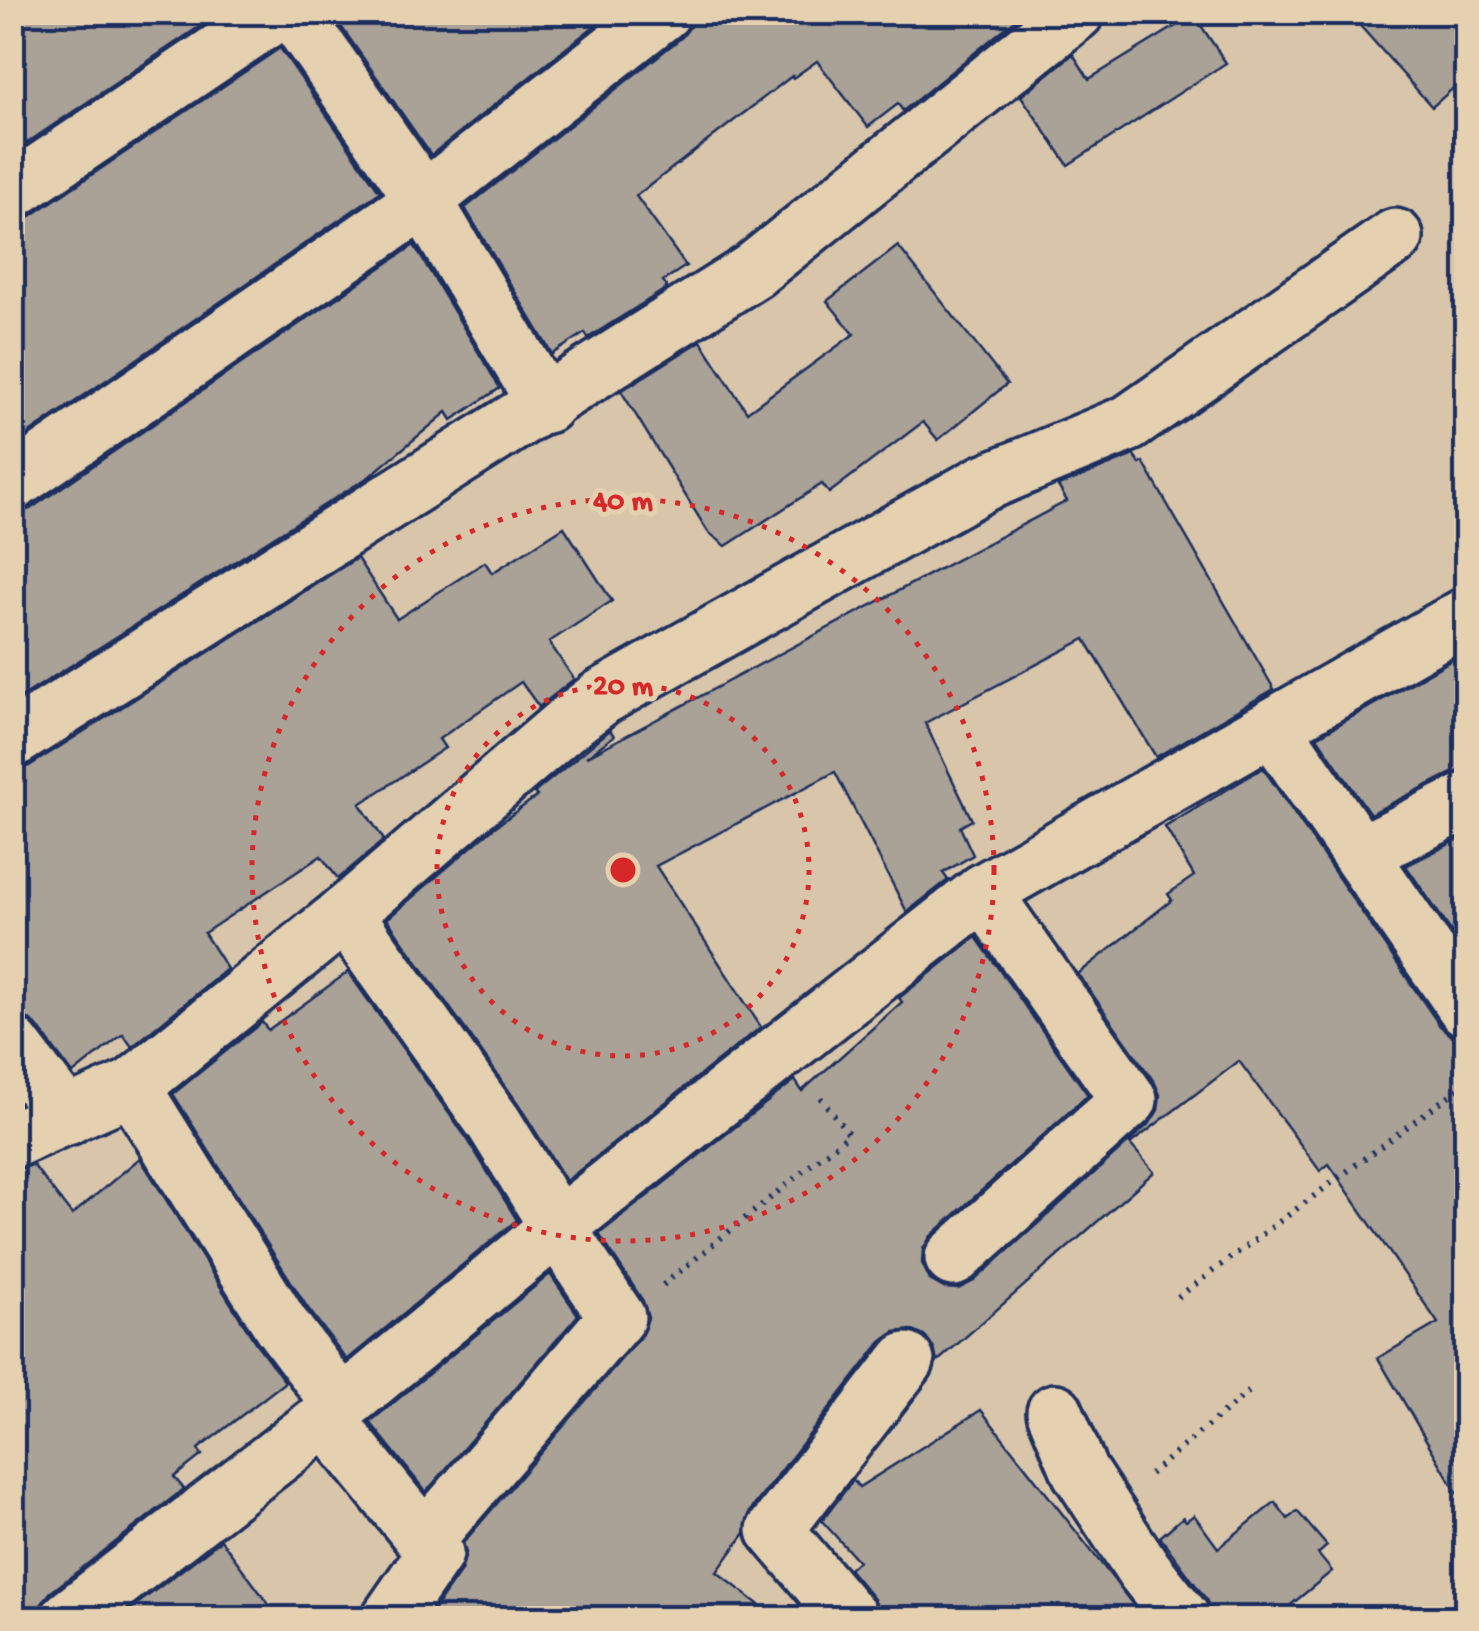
<svg xmlns="http://www.w3.org/2000/svg" width="1479" height="1631" font-family="'Gochi Hand',sans-serif">
  <rect width="100%" height="100%" fill="#d9c6aa"/>
  <filter id="ink" filterUnits="userSpaceOnUse"><feTurbulence type="fractalNoise" baseFrequency=".01" numOctaves="2"/><feDisplacementMap in="SourceGraphic" scale="20" xChannelSelector="R" yChannelSelector="G"/><feConvolveMatrix kernelMatrix="1 2 1 2 8 2 1 2 1" color-interpolation-filters="sRGB"/></filter>
  <g filter="url(#ink)">
    <g fill="#aaa197" stroke="#1b2f5e" stroke-width="2.5">
      <path d="M 12,12 L 221,12 L 12,153 Z"/>
      <path d="M 331,12 L 612,12 L 431,155 Z"/>
      <path d="M 693,12 L 1025,12 L 903,111 L 898,104 L 868,127 L 817,61 L 793,78 L 792,76 L 636,196 L 686,266 L 663,281 L 667,288 L 588,338 L 585,333 L 552,354 L 465,208 L 682,37 L 692,24 Z"/>
      <path d="M 1348,12 L 1466,12 L 1466,77 L 1432,107 Z"/>
      <path d="M 1194,15 L 1226,63 L 1068,165 L 1021,96 L 1073,54 L 1089,79 Z"/>
      <path d="M 280,48 L 380,192 L 12,445 L 12,222 L 29,217 Z"/>
      <path d="M 414,245 L 500,388 L 452,420 L 447,412 L 370,476 L 12,703 L 12,514 L 30,509 Z"/>
      <path d="M 898,246 L 1007,384 L 938,440 L 923,422 L 829,493 L 822,484 L 726,546 L 708,532 L 621,391 L 701,341 L 747,412 L 854,334 L 827,301 Z"/>
      <path d="M 1134,455 L 1140,464 L 1143,462 L 1274,689 L 1156,757 L 1085,639 L 925,723 L 972,820 L 960,827 L 973,855 L 943,873 L 948,880 L 907,912 L 835,772 L 656,866 L 761,1027 L 566,1181 L 519,1105 L 387,919 L 492,829 L 537,796 L 534,793 L 610,730 L 614,736 L 586,757 L 1067,501 L 1058,486 Z"/>
      <path d="M 564,527 L 612,601 L 549,642 L 574,679 L 539,707 L 521,682 L 439,739 L 445,748 L 360,804 L 384,840 L 338,879 L 321,856 L 204,933 L 227,969 L 132,1047 L 123,1034 L 73,1074 L 36,1025 L 25,1017 L 12,1014 L 12,771 L 29,766 L 357,558 L 397,619 L 485,562 L 492,573 Z"/>
      <path d="M 1466,652 L 1466,770 L 1452,773 L 1370,814 L 1317,737 Z"/>
      <path d="M 1263,768 L 1440,1026 L 1452,1036 L 1461,1038 L 1466,1045 L 1466,1508 L 1378,1358 L 1438,1323 L 1329,1164 L 1320,1171 L 1239,1061 L 1130,1144 L 1154,1172 L 937,1362 L 934,1348 L 926,1337 L 911,1330 L 895,1332 L 881,1342 L 750,1511 L 745,1533 L 717,1572 L 776,1618 L 428,1618 L 461,1571 L 466,1553 L 463,1543 L 641,1336 L 648,1318 L 643,1301 L 599,1234 L 795,1080 L 802,1091 L 902,1002 L 899,998 L 976,937 L 1088,1095 L 931,1236 L 923,1249 L 922,1263 L 930,1280 L 944,1288 L 958,1289 L 974,1281 L 1150,1123 L 1158,1110 L 1160,1095 L 1155,1083 L 1078,974 L 1172,900 L 1168,894 L 1194,876 L 1165,827 Z"/>
      <path d="M 1466,836 L 1466,927 L 1453,934 L 1406,866 Z"/>
      <path d="M 348,972 L 468,1140 L 517,1220 L 347,1360 L 307,1307 L 173,1094 L 262,1022 L 268,1030 Z"/>
      <path d="M 140,1158 L 255,1342 L 285,1382 L 198,1449 L 202,1455 L 174,1477 L 184,1489 L 50,1593 L 41,1605 L 38,1618 L 12,1618 L 12,1171 L 33,1165 L 72,1215 Z"/>
      <path d="M 550,1274 L 578,1315 L 426,1492 L 370,1422 Z"/>
      <path d="M 981,1410 L 1111,1576 L 1143,1618 L 880,1618 L 874,1599 L 849,1569 L 858,1561 L 822,1521 L 853,1480 L 859,1487 Z"/>
      <path d="M 1275,1502 L 1288,1519 L 1297,1511 L 1327,1546 L 1318,1554 L 1332,1571 L 1275,1618 L 1212,1618 L 1206,1599 L 1160,1537 L 1183,1517 L 1186,1521 L 1194,1515 L 1218,1548 Z"/>
      <path d="M 221,1540 L 279,1618 L 119,1618 Z"/>
    </g>
    <g fill="none" stroke-linecap="round" stroke-linejoin="round">
      <g stroke="#1b2f5e" stroke-width="62">
        <g id="street">
          <path d="M 293,12 L 424,200 L 546,405"/>
          <path d="M 12,191 L 278,12"/>
          <path d="M 12,483 L 424,200 L 663,12"/>
          <path d="M 1273,728 L 1466,1008"/>
          <path d="M 12,740 L 753,271 L 1076,12"/>
          <path d="M 1360,854 L 1466,801"/>
          <path d="M 345,914 L 494,1123 L 572,1250 L 617,1317 L 425,1540"/>
          <path d="M 12,1045 L 67,1117"/>
          <path d="M 132,1087 L 281,1325 L 341,1405"/>
          <path d="M 12,1140 L 132,1087 L 345,914 L 563,727 L 602,697 L 984,483 L 1129,423 L 1395,237"/>
          <path d="M 953,1258 L 1129,1100 L 983,892"/>
          <path d="M 1055,1412 L 1080,1472 L 1144,1570 L 1182,1618"/>
          <path d="M 326,1418 L 435,1553 L 390,1618"/>
          <path d="M 69,1618 L 326,1418 L 559,1226 L 983,892 L 1466,616"/>
          <path d="M 850,1618 L 775,1530 L 906,1361"/>
        </g>
      </g>
      <g stroke="#1b2f5e" stroke-width="6" stroke-dasharray="2.5 8" stroke-linecap="butt">
        <path d="M 663,1285 L 849,1134 L 819,1096"/>
        <path d="M 1178,1297 L 1466,1083"/>
        <path d="M 1150,1474 L 1253,1388"/>
      </g>
      <use href="#street" stroke="#e5d0af" stroke-width="55"/>
    </g>
  </g>
  <g fill="none" stroke="#d62828" stroke-width="5" stroke-dasharray="5 10">
    <circle cx="623" cy="870" r="186"/>
    <circle cx="623" cy="870" r="371"/>
  </g>
  <circle cx="623" cy="870" r="15" fill="#d62828" stroke="#e5d0af" stroke-width="5"/>
  <g font-size="30" text-anchor="middle" font-weight="bold" fill="#d62828" stroke="#e5d0af" stroke-width="10" stroke-linejoin="round" paint-order="stroke">
    <text x="623" y="509">40 m</text>
    <text x="623" y="694">20 m</text>
  </g>
  <rect width="1479" height="1631" fill="none" stroke="#e5d0af" stroke-width="50"/>
  <rect x="25" y="25" width="1429" height="1581" fill="none" stroke="#1b2f5e" stroke-width="4" filter="url(#ink)"/>
</svg>
